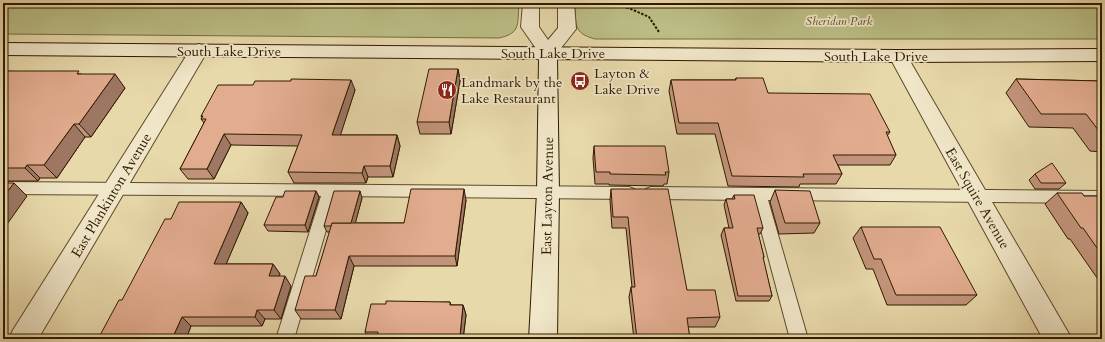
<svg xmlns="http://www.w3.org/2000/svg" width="1105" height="342" font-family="Cardo,serif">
  <rect width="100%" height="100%" fill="#e8d9ab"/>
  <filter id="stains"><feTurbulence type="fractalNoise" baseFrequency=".005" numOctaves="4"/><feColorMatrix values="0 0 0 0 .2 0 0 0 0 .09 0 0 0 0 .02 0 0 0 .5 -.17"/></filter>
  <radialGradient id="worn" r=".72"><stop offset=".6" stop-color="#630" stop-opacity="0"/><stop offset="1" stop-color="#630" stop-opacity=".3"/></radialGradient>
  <g fill="#bbbe85" stroke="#756c42">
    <path d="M 3,3 L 519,3 C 517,23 522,33 499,38 L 3,34 Z"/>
    <path d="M 575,3 L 1102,3 L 1102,39 L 595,39 C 572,33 576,23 575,3 Z"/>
  </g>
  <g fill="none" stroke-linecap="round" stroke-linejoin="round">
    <g stroke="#5d4a2b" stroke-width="2">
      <g id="lane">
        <path d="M 3,182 L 629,187 L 634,189 L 636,193 L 634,197 L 629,199 L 336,196 L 294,339 L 276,339 L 321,196 L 3,194 Z"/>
        <path d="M 651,187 L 1102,191 L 1102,203 L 768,200 L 808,339 L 790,339 L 753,200 L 651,199 L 646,197 L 644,193 L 646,189 Z"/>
      </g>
    </g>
    <g stroke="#5d4a2b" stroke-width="2">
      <g id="street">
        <path d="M 523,3 L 539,3 L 539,27 L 548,40 L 558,28 L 558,3 L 574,3 L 576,29 L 554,57 L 548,59 L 542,57 L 521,27 Z"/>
        <path d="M 199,44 L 205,46 L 208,50 L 38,339 L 9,339 L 13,330 L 190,50 L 193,46 Z"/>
        <path d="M 898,50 L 905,52 L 907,56 L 1072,339 L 1043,339 L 889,56 L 891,52 Z"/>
      </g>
    </g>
    <g stroke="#2f1a00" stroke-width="2">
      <path id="secondary" d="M 3,43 L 898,50 L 1102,49 L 1102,61 L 898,62 L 557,59 L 559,192 L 557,339 L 529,339 L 537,192 L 539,59 L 3,55 Z"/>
    </g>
    <path stroke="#2f1a00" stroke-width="2" stroke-dasharray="2.5 1.5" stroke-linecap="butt" d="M 611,3 L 631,9 L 649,17 L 659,32"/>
    <use href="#lane" fill="#f0e6c8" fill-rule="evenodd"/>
    <use href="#street" fill="#f0e6c8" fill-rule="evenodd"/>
    <use href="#secondary" fill="#f0e6c8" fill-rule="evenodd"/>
  </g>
  <g fill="#c2947b" stroke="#2f1a00">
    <path d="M 458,69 L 460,81 L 451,134 L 420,134 L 417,122 Z"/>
    <path d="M 3,71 L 81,74 L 125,88 L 91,137 L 85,137 L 57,178 L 40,178 L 38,181 L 3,181 Z"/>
    <path d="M 736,78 L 768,93 L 890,132 L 887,136 L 896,155 L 890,165 L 838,165 L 842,174 L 836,184 L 800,184 L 799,187 L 728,186 L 715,134 L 677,134 L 669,91 L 671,80 L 735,80 Z"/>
    <path d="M 1016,79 L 1102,81 L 1102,152 L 1090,151 L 1073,128 L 1029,127 L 1006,93 Z"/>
    <path d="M 355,90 L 340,135 L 397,135 L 400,146 L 393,177 L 368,177 L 366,183 L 294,183 L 288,172 L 298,146 L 231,145 L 214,179 L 188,179 L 180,169 L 204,123 L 201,119 L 202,118 L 201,116 Z"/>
    <path d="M 594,146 L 669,172 L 667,184 L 664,184 L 663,186 L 609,185 L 609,184 L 595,184 L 593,158 Z"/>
    <path d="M 1035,174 L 1066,183 L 1059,189 L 1035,189 L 1029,180 Z"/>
    <path d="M 611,189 L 687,290 L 720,317 L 715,327 L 688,327 L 690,339 L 634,339 L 629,297 L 631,287 L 632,287 L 626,228 L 612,228 L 610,200 Z"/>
    <path d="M 775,190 L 820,223 L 814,233 L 779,234 L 770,202 Z"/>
    <path d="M 316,191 L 319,197 L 308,232 L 268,231 L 264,225 L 283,197 Z"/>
    <path d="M 1057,193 L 1084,196 L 1102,196 L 1102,285 L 1070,239 L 1068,239 L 1045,204 Z"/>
    <path d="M 734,195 L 763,228 L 760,234 L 758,234 L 764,257 L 763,259 L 772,296 L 769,301 L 736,301 L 721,235 L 724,228 L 729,228 L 724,205 L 726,199 L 732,199 Z"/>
    <path d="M 362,198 L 355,223 L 404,223 L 466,200 L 457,266 L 354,266 L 341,319 L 301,319 L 295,310 L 316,276 L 330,232 L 327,232 L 324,226 Z"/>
    <path d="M 241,202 L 248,213 L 226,264 L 273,264 L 280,274 L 279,276 L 291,286 L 281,319 L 265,319 L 262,326 L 191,326 L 186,339 L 98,339 L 122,300 Z"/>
    <path d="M 861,227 L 977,295 L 966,305 L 887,305 L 873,269 L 866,269 L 853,238 Z"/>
    <path d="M 450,302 L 451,305 L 463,305 L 466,315 L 463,339 L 369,339 L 365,332 L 386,304 Z"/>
  </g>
  <g fill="#9e7864" stroke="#2f1a00">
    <path d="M 458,69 L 460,81 L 451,134 L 449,122 Z"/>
    <path d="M 115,74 L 125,88 L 91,137 L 79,124 Z"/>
    <path d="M 351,80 L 355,90 L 337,146 L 332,135 Z"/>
    <path d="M 74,124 L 85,137 L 57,178 L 44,165 Z"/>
    <path d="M 224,134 L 231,145 L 214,179 L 207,169 Z"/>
    <path d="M 397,135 L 400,146 L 393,177 L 390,166 Z"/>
    <path d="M 27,165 L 40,178 L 38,181 L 25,168 Z"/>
    <path d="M 364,166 L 368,177 L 366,183 L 362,173 Z"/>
    <path d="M 14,183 L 27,196 L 3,230 L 3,197 Z"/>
    <path d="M 464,189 L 466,200 L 457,266 L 455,256 Z"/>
    <path d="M 316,191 L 319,197 L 308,232 L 305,225 Z"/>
    <path d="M 360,191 L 362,198 L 353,232 L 350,226 Z"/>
    <path d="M 241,202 L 248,213 L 222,274 L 214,264 Z"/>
    <path d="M 349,256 L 354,266 L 341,319 L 335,310 Z"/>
    <path d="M 273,264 L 280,274 L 275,285 L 269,276 Z"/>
    <path d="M 285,276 L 291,286 L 281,319 L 274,310 Z"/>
    <path d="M 463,305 L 466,315 L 463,339 L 461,339 L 460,336 Z"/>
    <path d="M 257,310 L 265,319 L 262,326 L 255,317 Z"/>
    <path d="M 182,317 L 191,326 L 186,339 L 172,339 Z"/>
  </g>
  <g fill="#e2ac8f" stroke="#2f1a00">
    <path d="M 429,69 L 458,69 L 449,122 L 417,122 Z"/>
    <path d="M 3,71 L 79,71 L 77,74 L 115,74 L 79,124 L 74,124 L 44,165 L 27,165 L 25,168 L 3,168 Z"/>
    <path d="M 736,78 L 763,78 L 768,93 L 870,94 L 890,132 L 886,132 L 896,155 L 833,155 L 842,174 L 803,174 L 804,177 L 732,176 L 718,123 L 679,123 L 671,80 L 736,80 Z"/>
    <path d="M 291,79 L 351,80 L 332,135 L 397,135 L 390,166 L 364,166 L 362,173 L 288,172 L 302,135 L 224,134 L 207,169 L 180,169 L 206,119 L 201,119 L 203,116 L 201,116 L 218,85 L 253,85 L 255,81 L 291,81 Z"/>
    <path d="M 1016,79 L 1102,81 L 1102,135 L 1086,114 L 1041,114 Z"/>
    <path d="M 594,146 L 665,146 L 669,172 L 665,172 L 666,175 L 610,174 L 610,172 L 596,172 Z"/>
    <path d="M 1052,163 L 1066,183 L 1041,183 L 1035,174 Z"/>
    <path d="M 3,183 L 14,183 L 3,197 Z"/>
    <path d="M 411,189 L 464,189 L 455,256 L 349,256 L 335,310 L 295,310 L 305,276 L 316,276 L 332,223 L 404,223 Z"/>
    <path d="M 611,189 L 668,189 L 687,290 L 715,290 L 720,317 L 687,318 L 690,339 L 637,339 L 631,287 L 635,287 L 628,217 L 613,217 Z"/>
    <path d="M 775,190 L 810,191 L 820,223 L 785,223 Z"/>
    <path d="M 285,191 L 316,191 L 305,225 L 264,225 L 276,197 L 283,197 Z"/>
    <path d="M 334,191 L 360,191 L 351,223 L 332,223 L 331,226 L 324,226 Z"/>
    <path d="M 1057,193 L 1082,193 L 1084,196 L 1102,196 L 1102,255 L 1083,228 L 1081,228 Z"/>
    <path d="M 734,195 L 754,195 L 763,228 L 757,228 L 764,257 L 763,257 L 772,296 L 738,296 L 724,228 L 733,228 L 726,199 L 735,199 Z"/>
    <path d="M 179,202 L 241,202 L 214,264 L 273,264 L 269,276 L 285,276 L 274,310 L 257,310 L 255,317 L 182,317 L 172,339 L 98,339 L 119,300 L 122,300 L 165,219 L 171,219 Z"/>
    <path d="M 861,227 L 940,227 L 977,295 L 896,295 L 881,259 L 874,259 Z"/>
    <path d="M 386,301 L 450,302 L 450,305 L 463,305 L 460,336 L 447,336 L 447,338 L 445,338 L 445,339 L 385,339 L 386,338 L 377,338 L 378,332 L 365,332 L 371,304 L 386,304 Z"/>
  </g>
  <defs>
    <g id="bus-disc" transform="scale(1)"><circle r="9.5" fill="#8f2418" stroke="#f0e6c8"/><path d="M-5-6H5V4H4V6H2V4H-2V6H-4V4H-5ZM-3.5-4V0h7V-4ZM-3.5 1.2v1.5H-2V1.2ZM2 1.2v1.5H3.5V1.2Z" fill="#fff"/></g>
    <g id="restaurant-disc" transform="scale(1)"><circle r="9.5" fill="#8f2418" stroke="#f0e6c8"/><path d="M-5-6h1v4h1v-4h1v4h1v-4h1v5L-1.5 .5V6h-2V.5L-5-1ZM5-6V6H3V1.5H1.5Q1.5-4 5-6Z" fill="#fff"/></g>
  </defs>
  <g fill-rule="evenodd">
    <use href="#bus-disc" x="580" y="81"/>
    <use href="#restaurant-disc" x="447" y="90"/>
  </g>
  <g text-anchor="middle" stroke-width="3.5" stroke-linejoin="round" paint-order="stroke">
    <g font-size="12" font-style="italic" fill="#594b28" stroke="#f0e6c8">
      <text x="839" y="25">Sheridan Park</text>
    </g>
    <g font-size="14" fill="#2f1a00" stroke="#f0e6c8">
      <text x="229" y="56">South Lake Drive</text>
      <text x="553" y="58">South Lake Drive</text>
      <text x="876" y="61">South Lake Drive</text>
      <text transform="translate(111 195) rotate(-59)" y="5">East Plankinton Avenue</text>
      <text transform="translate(547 196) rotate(-89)" y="5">East Layton Avenue</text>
      <text transform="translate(978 198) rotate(60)" y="5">East Squire Avenue</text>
    </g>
    <g font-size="14" fill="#2f1a00" stroke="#f0e6c8" text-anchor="start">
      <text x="594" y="78">Layton &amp;<tspan x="594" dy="16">Lake Drive</tspan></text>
      <text x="461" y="87">Landmark by the<tspan x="461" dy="16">Lake Restaurant</tspan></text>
    </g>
  </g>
  <rect width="1105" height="342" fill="none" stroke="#e8d9ab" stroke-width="16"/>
  <rect x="4" y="4" width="1097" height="334" fill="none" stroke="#2f1a00" stroke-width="2"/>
  <rect x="8" y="8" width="1089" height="326" fill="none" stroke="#2f1a00"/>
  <rect width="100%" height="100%" filter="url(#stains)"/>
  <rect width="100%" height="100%" fill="url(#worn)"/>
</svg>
